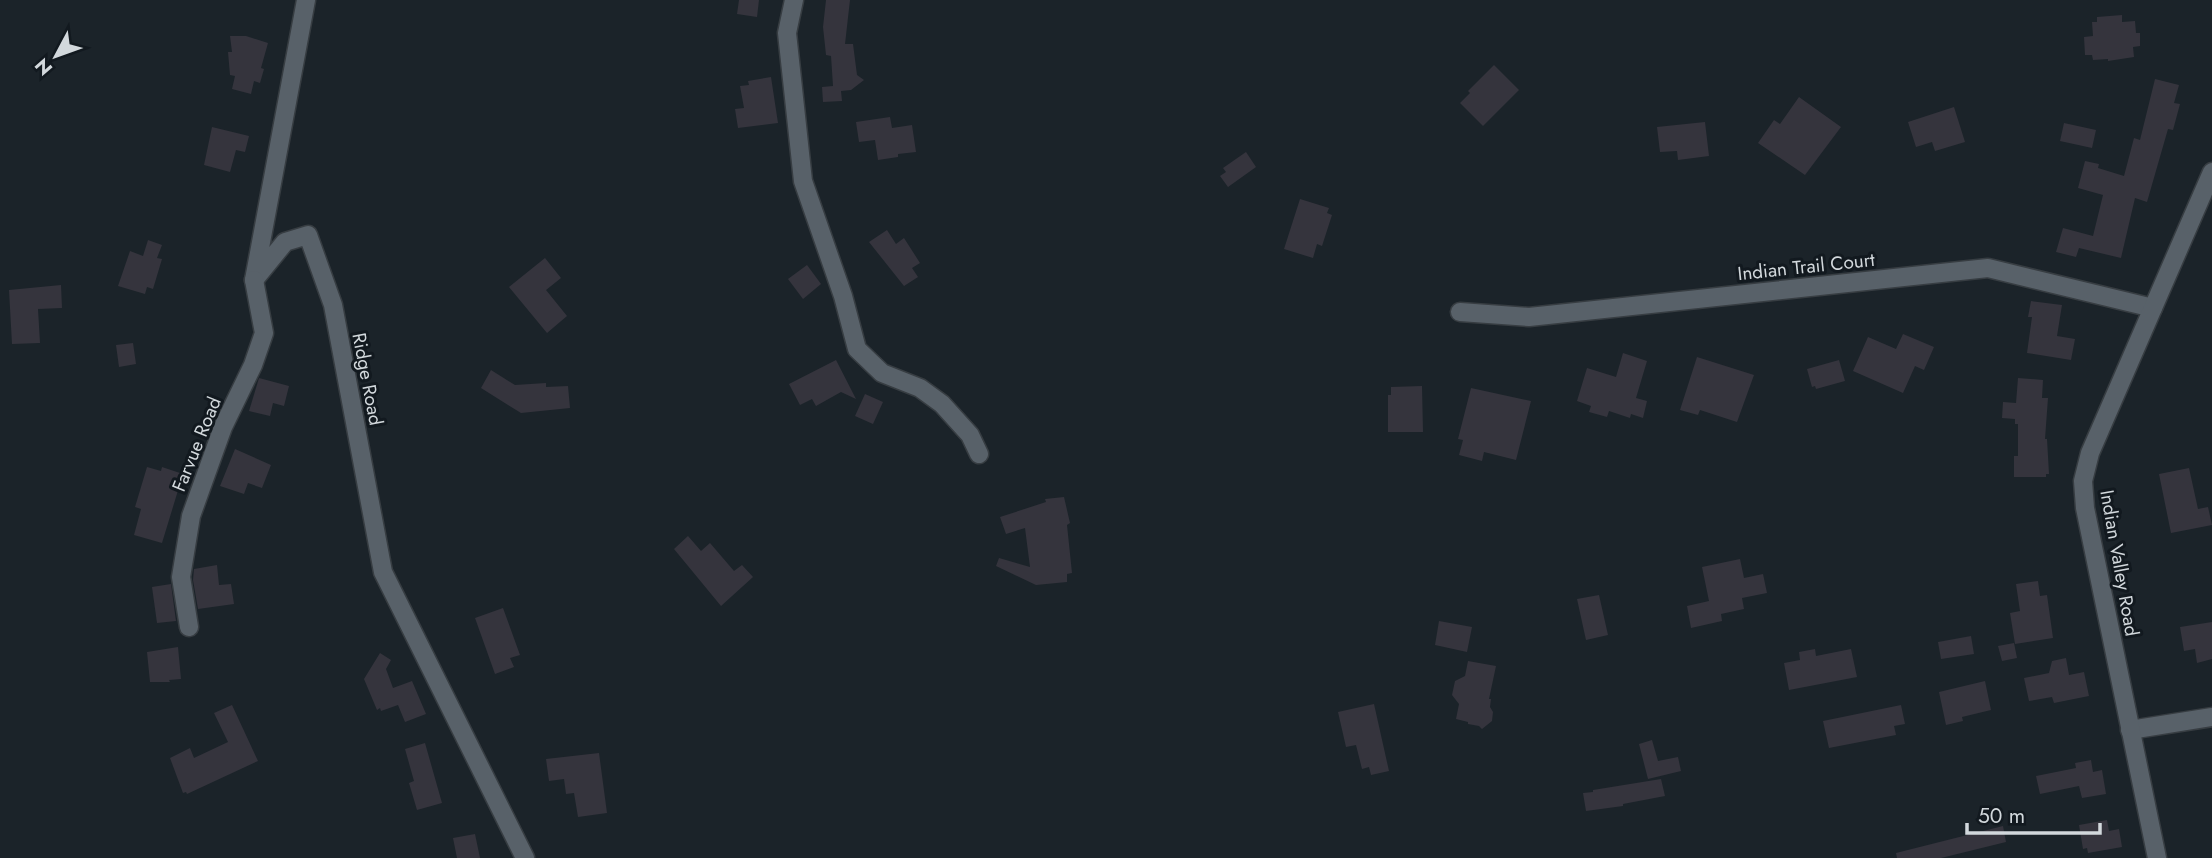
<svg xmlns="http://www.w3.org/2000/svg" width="2212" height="858" font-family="Jost,sans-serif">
  <rect width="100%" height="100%" fill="#1b2329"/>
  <g fill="#35343d">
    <path d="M 739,0 L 759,0 L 757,17 L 737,14 Z"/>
    <path d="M 826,0 L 850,0 L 845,44 L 853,44 L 857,75 L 864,80 L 851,90 L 841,91 L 842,101 L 823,102 L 822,87 L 833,86 L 831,56 L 826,55 L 823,27 Z"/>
    <path d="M 2122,15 L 2122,22 L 2135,21 L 2136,33 L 2140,33 L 2140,46 L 2133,47 L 2134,57 L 2108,61 L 2108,59 L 2093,60 L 2092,55 L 2085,55 L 2084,37 L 2093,36 L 2092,22 L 2097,22 L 2097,17 Z"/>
    <path d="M 230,36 L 246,36 L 268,43 L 261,68 L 264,69 L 260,83 L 254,81 L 251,94 L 232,89 L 235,76 L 230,75 L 228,52 L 232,52 Z"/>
    <path d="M 1494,65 L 1519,90 L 1483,126 L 1460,103 L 1470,93 L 1468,91 Z"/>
    <path d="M 771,77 L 778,123 L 738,128 L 735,109 L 744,108 L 740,86 L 749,85 L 748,81 Z"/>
    <path d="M 2155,79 L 2179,85 L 2174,103 L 2180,104 L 2173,130 L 2168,129 L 2147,202 L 2135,198 L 2121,258 L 2079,248 L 2076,257 L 2056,252 L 2063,228 L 2093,236 L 2103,195 L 2078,188 L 2085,161 L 2099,164 L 2098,168 L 2124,176 L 2134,138 L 2140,140 Z"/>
    <path d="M 1799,97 L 1841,127 L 1805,175 L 1758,143 L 1774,120 L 1780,124 Z"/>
    <path d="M 1954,107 L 1965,142 L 1935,151 L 1932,142 L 1916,147 L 1908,122 Z"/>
    <path d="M 890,117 L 892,128 L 912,125 L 916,152 L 898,154 L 898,157 L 878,160 L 875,140 L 859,142 L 856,122 Z"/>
    <path d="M 1705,122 L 1709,156 L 1678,160 L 1677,151 L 1660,152 L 1657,127 Z"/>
    <path d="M 2064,123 L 2096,130 L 2092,148 L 2060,141 Z"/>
    <path d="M 212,127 L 249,136 L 245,152 L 236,150 L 230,172 L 204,165 Z"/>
    <path d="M 1246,152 L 1256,167 L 1228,187 L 1220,176 L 1226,172 L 1223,168 Z"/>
    <path d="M 1300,199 L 1329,208 L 1327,213 L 1332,215 L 1322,246 L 1317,244 L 1313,258 L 1284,249 Z"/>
    <path d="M 887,230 L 896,244 L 904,238 L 920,263 L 912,268 L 918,277 L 904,286 L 869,242 Z"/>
    <path d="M 148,240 L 162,245 L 157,258 L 162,259 L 153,289 L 147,287 L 145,294 L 118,286 L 130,251 L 143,256 Z"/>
    <path d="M 545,258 L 561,278 L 546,290 L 567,316 L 547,333 L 509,287 Z"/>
    <path d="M 807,265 L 821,284 L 803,299 L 788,279 Z"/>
    <path d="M 61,285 L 62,308 L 38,309 L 40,343 L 12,344 L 9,290 Z"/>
    <path d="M 2031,301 L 2062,305 L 2057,336 L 2075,339 L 2071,360 L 2027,353 L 2032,317 L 2028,317 Z"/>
    <path d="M 1903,334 L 1934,347 L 1924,370 L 1915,366 L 1903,393 L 1853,371 L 1868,337 L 1896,349 Z"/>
    <path d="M 133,343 L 136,364 L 119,367 L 116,345 Z"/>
    <path d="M 1623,353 L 1647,361 L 1636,398 L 1647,401 L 1643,418 L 1631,414 L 1630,418 L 1609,411 L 1607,417 L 1589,412 L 1591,406 L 1577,401 L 1587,368 L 1616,377 Z"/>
    <path d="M 1697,357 L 1754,375 L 1737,422 L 1700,410 L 1698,415 L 1680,410 Z"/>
    <path d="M 836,360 L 856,399 L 841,392 L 816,406 L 812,399 L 800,405 L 789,384 Z"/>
    <path d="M 1839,360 L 1845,381 L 1816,389 L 1815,386 L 1812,387 L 1807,369 Z"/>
    <path d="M 491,370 L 515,385 L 546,383 L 546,387 L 568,386 L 570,408 L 521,413 L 481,388 Z"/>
    <path d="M 259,378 L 289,386 L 284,406 L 273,403 L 270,416 L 249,411 Z"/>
    <path d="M 2018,378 L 2043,380 L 2042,398 L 2048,398 L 2045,439 L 2047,439 L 2049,474 L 2046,474 L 2046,477 L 2014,477 L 2014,456 L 2018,456 L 2018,424 L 2015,424 L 2015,419 L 2002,418 L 2003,402 L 2016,403 Z"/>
    <path d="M 1422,386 L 1423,432 L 1388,432 L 1388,395 L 1391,395 L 1391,387 Z"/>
    <path d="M 1471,388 L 1531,401 L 1516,460 L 1484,452 L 1482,461 L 1459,455 L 1463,440 L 1458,439 Z"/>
    <path d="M 865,394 L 883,402 L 873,424 L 855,416 Z"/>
    <path d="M 235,449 L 271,465 L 262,488 L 248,483 L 244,494 L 220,486 Z"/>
    <path d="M 147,467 L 161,471 L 162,467 L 183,474 L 162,543 L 134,535 L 141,509 L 135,507 Z"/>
    <path d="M 2189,468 L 2198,509 L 2208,507 L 2212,525 L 2171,533 L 2159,474 Z"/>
    <path d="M 1064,497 L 1070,523 L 1067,525 L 1072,573 L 1067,574 L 1067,582 L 1036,585 L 996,566 L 999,558 L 1030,567 L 1025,528 L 1006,534 L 1000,517 L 1046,502 L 1045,499 Z"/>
    <path d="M 688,536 L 701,551 L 710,543 L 734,571 L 742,565 L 753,577 L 721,606 L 674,549 Z"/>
    <path d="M 1740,559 L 1744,578 L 1763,574 L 1767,593 L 1742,598 L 1744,609 L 1721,614 L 1722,621 L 1691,628 L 1687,606 L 1709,601 L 1702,567 Z"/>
    <path d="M 217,565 L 219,585 L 231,584 L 234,604 L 198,609 L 193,580 L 194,569 Z"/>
    <path d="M 2038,581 L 2040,596 L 2047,595 L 2053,638 L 2015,644 L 2010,613 L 2020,611 L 2016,584 Z"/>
    <path d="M 171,584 L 176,621 L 157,623 L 152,587 Z"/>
    <path d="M 1599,595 L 1608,635 L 1586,640 L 1577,599 Z"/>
    <path d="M 503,608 L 520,655 L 510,658 L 514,667 L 495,674 L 475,618 Z"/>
    <path d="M 1439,621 L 1472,627 L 1467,652 L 1435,645 Z"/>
    <path d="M 2212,622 L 2212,659 L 2197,663 L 2195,649 L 2184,651 L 2180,627 Z"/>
    <path d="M 1971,636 L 1974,654 L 1941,659 L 1938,642 Z"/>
    <path d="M 2014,643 L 2017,658 L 2002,661 L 1998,646 Z"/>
    <path d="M 178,647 L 181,679 L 169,680 L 170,682 L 150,682 L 147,652 Z"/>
    <path d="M 1815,649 L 1816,656 L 1851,649 L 1857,677 L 1789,690 L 1784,663 L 1800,660 L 1799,652 Z"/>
    <path d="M 380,653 L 391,660 L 386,669 L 393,688 L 412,681 L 426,714 L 405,722 L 398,705 L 381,711 L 380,708 L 377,710 L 364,679 Z"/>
    <path d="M 2066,658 L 2069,675 L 2084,672 L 2089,696 L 2054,703 L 2052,697 L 2029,701 L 2024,678 L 2049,673 L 2052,661 Z"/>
    <path d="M 1468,661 L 1496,666 L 1489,699 L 1491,699 L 1490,707 L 1493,712 L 1492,721 L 1482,729 L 1479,726 L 1468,724 L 1468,722 L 1456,719 L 1459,704 L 1452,695 L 1455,681 L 1465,676 Z"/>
    <path d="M 1985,681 L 1991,710 L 1962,717 L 1963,721 L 1946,725 L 1939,692 Z"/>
    <path d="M 1374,704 L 1389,771 L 1371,775 L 1369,767 L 1362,769 L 1356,745 L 1346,747 L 1338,712 Z"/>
    <path d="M 232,705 L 258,761 L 187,794 L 186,792 L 183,793 L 170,758 L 190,748 L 194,758 L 228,742 L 214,713 Z"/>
    <path d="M 1901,705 L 1905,724 L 1894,726 L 1896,735 L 1829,748 L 1823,721 Z"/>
    <path d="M 1652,740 L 1658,761 L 1678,757 L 1681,771 L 1648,779 L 1639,744 Z"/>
    <path d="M 425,743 L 442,803 L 417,810 L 409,783 L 414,781 L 405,749 Z"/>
    <path d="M 599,753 L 607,813 L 578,817 L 574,793 L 566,794 L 564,779 L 549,781 L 546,759 Z"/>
    <path d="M 2091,760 L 2093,772 L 2102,770 L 2106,794 L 2082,798 L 2079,786 L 2040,794 L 2036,776 L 2076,768 L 2075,763 Z"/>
    <path d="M 1661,779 L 1665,796 L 1623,804 L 1623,806 L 1586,811 L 1583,793 L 1593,792 L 1593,790 Z"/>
    <path d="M 2107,820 L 2109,831 L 2119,829 L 2122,847 L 2088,853 L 2087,848 L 2083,849 L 2079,825 Z"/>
    <path d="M 2003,826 L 2006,842 L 1941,858 L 1897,858 L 1896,853 Z"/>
    <path d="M 475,834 L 480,858 L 457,858 L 453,838 Z"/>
  </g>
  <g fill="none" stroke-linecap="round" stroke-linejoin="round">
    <g stroke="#373d42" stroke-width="21">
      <g id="minor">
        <path d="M 306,0 L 254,280 L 285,242 L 308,235 L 333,305 L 383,572 L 525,858"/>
        <path d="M 794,0 L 787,33 L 803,181 L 843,296 L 857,349 L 882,373 L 920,388 L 942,404 L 970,435 L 979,454"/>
        <path d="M 1460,312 L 1529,317 L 1988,268 L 2153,308"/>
        <path d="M 189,627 L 181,577 L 191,516 L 223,427 L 253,365 L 264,333 L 254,280"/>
        <path d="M 2130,730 L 2212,717"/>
        <path d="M 2157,858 L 2085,508 L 2083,481 L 2090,453 L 2212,172"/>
      </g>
    </g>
    <use href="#minor" stroke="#586169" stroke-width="18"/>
  </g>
  <g text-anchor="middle" stroke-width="6" stroke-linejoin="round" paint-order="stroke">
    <g font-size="19" fill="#d2d8dc" stroke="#12191f">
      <text transform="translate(1806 266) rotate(-6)" y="7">Indian Trail Court</text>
      <text transform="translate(368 379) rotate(79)" y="7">Ridge Road</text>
      <text transform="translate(196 444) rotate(-68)" y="7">Farvue Road</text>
      <text transform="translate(2120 563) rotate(80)" y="7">Indian Valley Road</text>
    </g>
  </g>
  <g transform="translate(56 56) rotate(229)" stroke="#12191f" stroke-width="5" paint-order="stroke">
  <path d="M0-5L12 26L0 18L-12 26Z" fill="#d2d8dc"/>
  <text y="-10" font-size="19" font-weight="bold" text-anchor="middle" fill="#d2d8dc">N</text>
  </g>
  <path d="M1967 823v10h133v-10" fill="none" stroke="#d2d8dc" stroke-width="3.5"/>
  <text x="1978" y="823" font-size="21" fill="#d2d8dc" stroke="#12191f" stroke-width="5" paint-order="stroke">50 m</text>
</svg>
